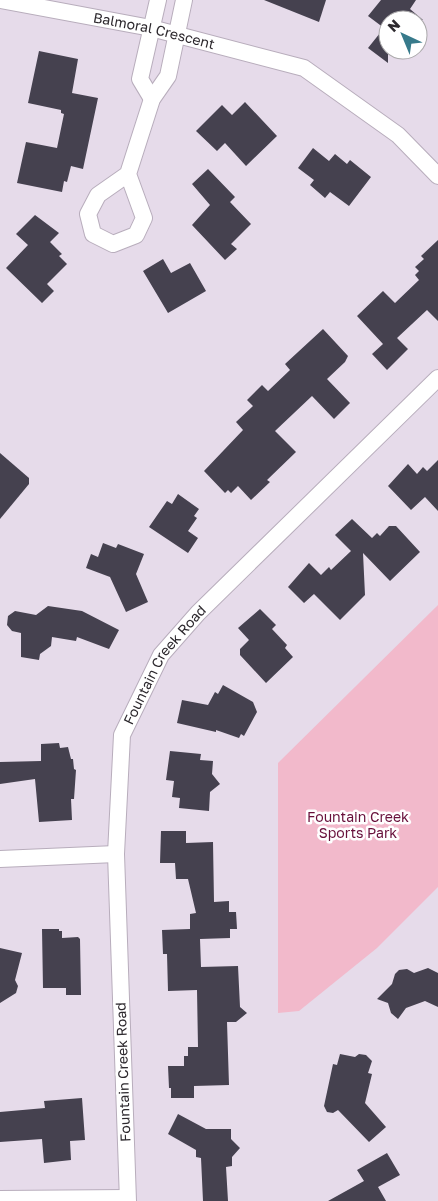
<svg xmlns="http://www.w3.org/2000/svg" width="438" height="1201" font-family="'Golos Text',sans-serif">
  <rect width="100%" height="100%" fill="#e6dbea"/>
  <path fill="#f2b9cb" d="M 438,605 L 438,887 L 377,948 L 299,1011 L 278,1013 L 278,763 Z"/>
  <g fill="#45414f">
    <path d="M 264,0 L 326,0 L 319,22 Z"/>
    <path d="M 381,0 L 416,0 L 410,9 L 423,20 L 388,20 L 388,63 L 368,48 L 384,28 L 368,16 Z"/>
    <path d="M 39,51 L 78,59 L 72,93 L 98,98 L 83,169 L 71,166 L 67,182 L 64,181 L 62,192 L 17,183 L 26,142 L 57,148 L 64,114 L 61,113 L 61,110 L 28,103 Z"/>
    <path d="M 245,102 L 277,136 L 246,166 L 225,143 L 217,151 L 196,131 L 222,105 L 232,115 Z"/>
    <path d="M 313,148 L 329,161 L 335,154 L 347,164 L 350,160 L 371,177 L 349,206 L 330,192 L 325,198 L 310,185 L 314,180 L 298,168 Z"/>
    <path d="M 208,169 L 235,197 L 230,202 L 251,224 L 231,244 L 237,249 L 225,260 L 192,225 L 210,205 L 192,184 Z"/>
    <path d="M 35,215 L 59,233 L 50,242 L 62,254 L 59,256 L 67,264 L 47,284 L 54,291 L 42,303 L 6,268 L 28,245 L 16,234 Z"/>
    <path d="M 438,240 L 438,321 L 427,310 L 397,338 L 408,349 L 387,370 L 372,354 L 383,344 L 357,316 L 383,291 L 395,303 L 419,280 L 415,275 L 419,271 L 415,267 L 424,259 L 421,256 Z"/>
    <path d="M 163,259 L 171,273 L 190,263 L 206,291 L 168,313 L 143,271 Z"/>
    <path d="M 323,329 L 348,356 L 345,362 L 327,379 L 350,403 L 334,419 L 312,396 L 275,431 L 296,452 L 267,480 L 270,482 L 251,500 L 238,486 L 231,493 L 228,490 L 225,493 L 204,471 L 243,430 L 236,422 L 253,406 L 247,400 L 262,385 L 268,391 L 290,370 L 285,364 Z"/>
    <path d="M 0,453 L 29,478 L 29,484 L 0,519 Z"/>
    <path d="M 438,460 L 438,511 L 425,497 L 411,510 L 388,486 L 408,464 L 417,474 L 423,467 L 427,471 Z"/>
    <path d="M 178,494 L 199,509 L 194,516 L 197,518 L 188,531 L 198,538 L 188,553 L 149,527 L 167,501 L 172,504 Z"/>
    <path d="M 352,519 L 372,538 L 377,533 L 380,536 L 389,526 L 396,526 L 420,552 L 390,581 L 363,553 L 365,595 L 340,620 L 314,594 L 304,603 L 288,587 L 309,563 L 321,575 L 329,567 L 331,570 L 351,551 L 335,535 Z"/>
    <path d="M 103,543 L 116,548 L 118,544 L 144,554 L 136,574 L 148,602 L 126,612 L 110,577 L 86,568 L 91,554 L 98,557 Z"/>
    <path d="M 48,606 L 82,611 L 119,630 L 109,649 L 77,637 L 76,641 L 52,637 L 51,646 L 40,654 L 39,660 L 21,657 L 21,633 L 12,631 L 7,625 L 8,616 L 15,611 L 36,615 Z"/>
    <path d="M 260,609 L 276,625 L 272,629 L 287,645 L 285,648 L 293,657 L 266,683 L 240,655 L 240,649 L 249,640 L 238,628 Z"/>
    <path d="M 223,685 L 253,702 L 257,712 L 244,736 L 241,734 L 239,738 L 216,730 L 216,732 L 177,723 L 182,700 L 208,705 L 215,692 L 218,694 Z"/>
    <path d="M 59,743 L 60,748 L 68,747 L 71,759 L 73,759 L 74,769 L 76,770 L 74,799 L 71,799 L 72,820 L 39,822 L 35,779 L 0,784 L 0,762 L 41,761 L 41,744 Z"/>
    <path d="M 170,751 L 201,754 L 200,760 L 213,761 L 212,774 L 220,784 L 210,792 L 209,811 L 179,808 L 180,798 L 172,797 L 174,781 L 166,780 Z"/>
    <path d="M 161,831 L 186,831 L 186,843 L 213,842 L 214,902 L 229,901 L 229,912 L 236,912 L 237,929 L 230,929 L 230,938 L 200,939 L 201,967 L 238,966 L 240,1007 L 247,1013 L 236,1022 L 227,1022 L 229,1085 L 194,1086 L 194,1098 L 171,1098 L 171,1088 L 169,1088 L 168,1066 L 184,1066 L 184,1056 L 188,1056 L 188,1047 L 198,1047 L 197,990 L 168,991 L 167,954 L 163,954 L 162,930 L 190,929 L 190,914 L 196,913 L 188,879 L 176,879 L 175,863 L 160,863 Z"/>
    <path d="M 42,929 L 59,929 L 59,931 L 62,931 L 62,938 L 78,937 L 80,939 L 81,995 L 66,995 L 66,988 L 43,988 Z"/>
    <path d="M 0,948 L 22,953 L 15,980 L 18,986 L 16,993 L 0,1003 Z"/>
    <path d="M 428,968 L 438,973 L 438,1007 L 425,1001 L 406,1008 L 398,1019 L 391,1013 L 388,1003 L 377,999 L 392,984 L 395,974 L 399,970 L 407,969 L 414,973 Z"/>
    <path d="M 340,1054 L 355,1057 L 359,1054 L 366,1055 L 372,1061 L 368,1073 L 372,1074 L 365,1103 L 386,1127 L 369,1142 L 338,1110 L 333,1113 L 327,1112 L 324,1106 L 333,1064 L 337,1065 Z"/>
    <path d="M 82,1098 L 85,1140 L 70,1141 L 71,1160 L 44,1163 L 42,1139 L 0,1142 L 0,1112 L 45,1108 L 44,1101 Z"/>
    <path d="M 178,1114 L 206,1129 L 231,1129 L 231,1139 L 240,1148 L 232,1157 L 232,1166 L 226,1167 L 228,1201 L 203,1201 L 201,1158 L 196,1157 L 196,1150 L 168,1134 Z"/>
    <path d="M 387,1153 L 400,1175 L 378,1187 L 386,1201 L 328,1201 L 364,1181 L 357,1170 Z"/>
  </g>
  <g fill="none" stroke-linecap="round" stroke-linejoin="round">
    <g stroke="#b8adbc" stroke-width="18">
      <g id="minor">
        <path id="s1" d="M 1,0 L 151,28 L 304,68 L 398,135 L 438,176"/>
        <path d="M 152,99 L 140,79 L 158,0"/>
        <path d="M 128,174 L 144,218 L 136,235 L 113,244 L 93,234 L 88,214 L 98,195 L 128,174 L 152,99 L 168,76 L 184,0"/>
        <path d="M 0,859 L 116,854"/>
        <path d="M 0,1199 L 127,1198"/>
        <path id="s2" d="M 128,1201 L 116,854 L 122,735 L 161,655 L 198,613 L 438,378"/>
      </g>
    </g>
    <use href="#minor" stroke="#fff" stroke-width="16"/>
  </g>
  <g text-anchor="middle" stroke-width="5" stroke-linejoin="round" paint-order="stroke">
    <g font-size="14" fill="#2d292e" stroke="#fff">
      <text dy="5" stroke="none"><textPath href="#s1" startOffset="156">Balmoral Crescent</textPath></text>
      <text dy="5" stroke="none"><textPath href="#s2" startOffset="549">Fountain Creek Road</textPath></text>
      <text transform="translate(123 1072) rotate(-92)" y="5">Fountain Creek Road</text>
    </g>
    <g font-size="14" fill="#68103b" stroke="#fff">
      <text x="358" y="822">Fountain Creek<tspan x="358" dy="16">Sports Park</tspan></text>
    </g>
  </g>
  <g transform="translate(403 35) rotate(316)"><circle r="24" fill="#ffffff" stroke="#aba9ab"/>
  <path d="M0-4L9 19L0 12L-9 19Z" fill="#377a8b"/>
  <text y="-8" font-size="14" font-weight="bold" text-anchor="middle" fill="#2d292e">N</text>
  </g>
</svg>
